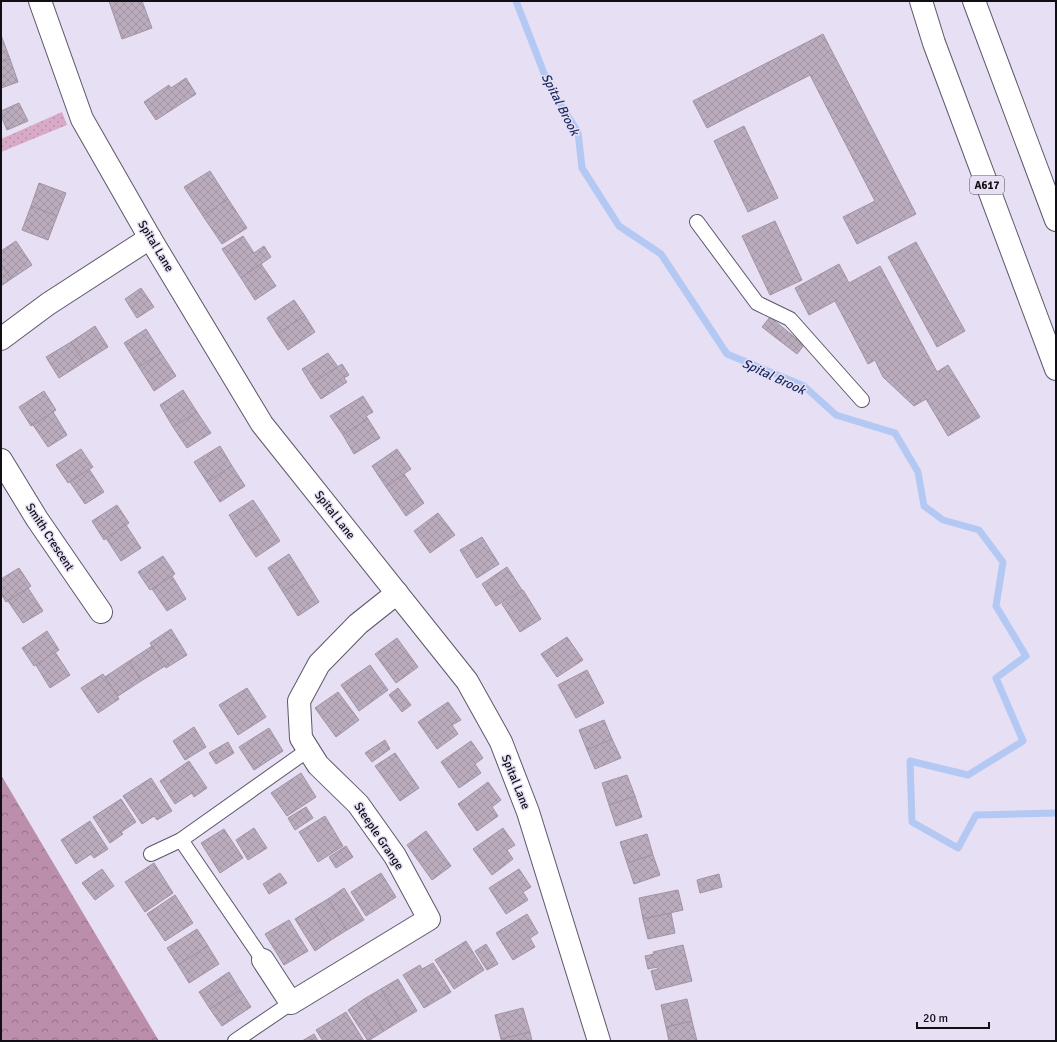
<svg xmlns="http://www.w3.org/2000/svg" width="1057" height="1042" font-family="Signika,sans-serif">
  <defs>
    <pattern id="forest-crowns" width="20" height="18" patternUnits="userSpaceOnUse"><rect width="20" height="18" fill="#bb8eab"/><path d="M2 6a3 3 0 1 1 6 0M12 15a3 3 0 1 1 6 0" fill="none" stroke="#97728a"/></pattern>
    <pattern id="park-dots" width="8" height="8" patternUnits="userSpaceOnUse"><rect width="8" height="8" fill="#d8aac7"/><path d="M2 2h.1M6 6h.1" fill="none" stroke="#b891aa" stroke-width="1.8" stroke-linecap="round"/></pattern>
    <pattern id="building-cross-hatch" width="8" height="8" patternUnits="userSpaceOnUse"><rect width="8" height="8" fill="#bbacbd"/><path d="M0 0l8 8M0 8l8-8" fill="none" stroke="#a093a2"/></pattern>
  </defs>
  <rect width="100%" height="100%" fill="#e7dff4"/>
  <path fill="url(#forest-crowns)" d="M 1,775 L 159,1041 L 1,1041 Z"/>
  <path fill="url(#park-dots)" d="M 62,112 L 67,125 L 1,152 L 1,139 Z"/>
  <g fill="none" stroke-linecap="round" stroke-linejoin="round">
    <path stroke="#b4c8f4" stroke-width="7" d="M 516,1 L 549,86 L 578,132 L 582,168 L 619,226 L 661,254 L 727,354 L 804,386 L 836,415 L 895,433 L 918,472 L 924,506 L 943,520 L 979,530 L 1003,562 L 996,606 L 1026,656 L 996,678 L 1023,741 L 968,775 L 910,761 L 912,822 L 958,848 L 976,815 L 1056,813"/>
  </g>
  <g fill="url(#building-cross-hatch)" stroke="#a293a4">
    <path d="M 109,1 L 142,1 L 152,28 L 122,39 Z"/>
    <path d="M 823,34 L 916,214 L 857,244 L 843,217 L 875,201 L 810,75 L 707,128 L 693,101 Z"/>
    <path d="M 1,35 L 10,59 L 1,62 Z"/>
    <path d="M 10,59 L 18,82 L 1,88 L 1,62 Z"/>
    <path d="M 186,78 L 196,94 L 156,120 L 144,102 L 169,85 L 171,88 Z"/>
    <path d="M 19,103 L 28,121 L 7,130 L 1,116 L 1,111 Z"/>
    <path d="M 744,126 L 778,198 L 748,212 L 714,141 Z"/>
    <path d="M 210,171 L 228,199 L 203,216 L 184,187 Z"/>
    <path d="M 39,183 L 66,193 L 57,216 L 31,206 Z"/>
    <path d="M 228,199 L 247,228 L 222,244 L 203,216 Z"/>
    <path d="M 31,206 L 57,216 L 48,240 L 22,230 Z"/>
    <path d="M 775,221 L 802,280 L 770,295 L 742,236 Z"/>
    <path d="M 243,236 L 254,253 L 264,246 L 271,257 L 241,278 L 222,249 Z"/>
    <path d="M 16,241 L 32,265 L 11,279 L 1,264 L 1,251 Z"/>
    <path d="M 916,242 L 965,331 L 937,347 L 888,257 Z"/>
    <path d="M 1,264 L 11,279 L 1,286 Z"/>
    <path d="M 261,264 L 276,286 L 255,300 L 241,278 Z"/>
    <path d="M 839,264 L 849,283 L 880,266 L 937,372 L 948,365 L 980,417 L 948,436 L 926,399 L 914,406 L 883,377 L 875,360 L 868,364 L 835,301 L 809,315 L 795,288 Z"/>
    <path d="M 141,288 L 154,307 L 137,318 L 125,299 Z"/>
    <path d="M 294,300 L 305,316 L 277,334 L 267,318 Z"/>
    <path d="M 305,316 L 315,332 L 288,350 L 277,334 Z"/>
    <path d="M 770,317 L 804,345 L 797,354 L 762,327 Z"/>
    <path d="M 95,326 L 108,347 L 84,362 L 71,342 Z"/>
    <path d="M 146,329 L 161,353 L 139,367 L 124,343 Z"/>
    <path d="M 71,342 L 84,362 L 59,378 L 46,357 Z"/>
    <path d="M 161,353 L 176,376 L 154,391 L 139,367 Z"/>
    <path d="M 328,353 L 338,367 L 311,384 L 302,369 Z"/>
    <path d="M 342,364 L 349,375 L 344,378 L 347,382 L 321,399 L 311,384 Z"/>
    <path d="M 183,390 L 197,412 L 173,427 L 160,405 Z"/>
    <path d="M 44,391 L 56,410 L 31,426 L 19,407 Z"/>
    <path d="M 363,396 L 373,412 L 366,416 L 368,419 L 343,435 L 330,416 Z"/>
    <path d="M 53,412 L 67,435 L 48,447 L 33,425 Z"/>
    <path d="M 197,412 L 211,433 L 187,448 L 173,427 Z"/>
    <path d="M 368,419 L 380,438 L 354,454 L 343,435 Z"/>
    <path d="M 220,446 L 232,466 L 207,482 L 194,462 Z"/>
    <path d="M 81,449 L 93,467 L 68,483 L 56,465 Z"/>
    <path d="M 397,449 L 411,469 L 386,487 L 372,466 Z"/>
    <path d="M 232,466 L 245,486 L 220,502 L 207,482 Z"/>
    <path d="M 89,469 L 104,492 L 85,504 L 70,482 Z"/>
    <path d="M 404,474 L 424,503 L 406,516 L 386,487 Z"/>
    <path d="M 253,500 L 267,521 L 242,536 L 229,515 Z"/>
    <path d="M 117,505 L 129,523 L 104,540 L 92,521 Z"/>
    <path d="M 438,513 L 455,535 L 430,553 L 414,531 Z"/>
    <path d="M 267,521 L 280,541 L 256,557 L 242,536 Z"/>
    <path d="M 126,525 L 141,548 L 121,561 L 106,538 Z"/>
    <path d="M 482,537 L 499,564 L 477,578 L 460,550 Z"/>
    <path d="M 289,554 L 304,578 L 283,592 L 268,568 Z"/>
    <path d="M 163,556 L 175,574 L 150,590 L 138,572 Z"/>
    <path d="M 507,567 L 522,590 L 496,606 L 482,584 Z"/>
    <path d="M 19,568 L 31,586 L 6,602 L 1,594 L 1,579 Z"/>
    <path d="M 172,576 L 186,599 L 167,611 L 152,589 Z"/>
    <path d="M 304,578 L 319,602 L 298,616 L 283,592 Z"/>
    <path d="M 28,588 L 43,611 L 23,623 L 8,601 Z"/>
    <path d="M 523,590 L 541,619 L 520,632 L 502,604 Z"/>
    <path d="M 171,629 L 187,655 L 166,668 L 150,643 Z"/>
    <path d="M 47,631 L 59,650 L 34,666 L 22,648 Z"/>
    <path d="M 567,637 L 583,660 L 557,677 L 541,654 Z"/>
    <path d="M 397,638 L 418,667 L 396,683 L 375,654 Z"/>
    <path d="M 152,646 L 165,666 L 141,681 L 129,661 Z"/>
    <path d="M 55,652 L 70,675 L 50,688 L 36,665 Z"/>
    <path d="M 129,661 L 141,681 L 118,696 L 105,677 Z"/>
    <path d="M 370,665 L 388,690 L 359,711 L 341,685 Z"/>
    <path d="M 587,670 L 604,703 L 576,718 L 558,685 Z"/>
    <path d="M 103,674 L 119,699 L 98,713 L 81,688 Z"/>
    <path d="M 247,688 L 266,717 L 238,735 L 219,705 Z"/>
    <path d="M 398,688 L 411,705 L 402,712 L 389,695 Z"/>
    <path d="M 338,692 L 359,720 L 336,737 L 315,708 Z"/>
    <path d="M 448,702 L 461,720 L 452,725 L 458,734 L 437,749 L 418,722 Z"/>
    <path d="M 604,720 L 612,739 L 587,750 L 579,730 Z"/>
    <path d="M 194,727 L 206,747 L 185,760 L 173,741 Z"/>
    <path d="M 269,728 L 283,751 L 254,770 L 239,747 Z"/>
    <path d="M 612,739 L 621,758 L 595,769 L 587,750 Z"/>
    <path d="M 385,740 L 390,749 L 372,762 L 365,753 Z"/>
    <path d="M 471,741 L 483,758 L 475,764 L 481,773 L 459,788 L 441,762 Z"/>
    <path d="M 228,742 L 234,753 L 216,764 L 209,753 Z"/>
    <path d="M 395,753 L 419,788 L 400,801 L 375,766 Z"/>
    <path d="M 189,761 L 207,788 L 194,797 L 192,793 L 175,804 L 160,781 Z"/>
    <path d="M 301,773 L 316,797 L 287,816 L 271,793 Z"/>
    <path d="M 627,775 L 635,796 L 609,805 L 602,783 Z"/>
    <path d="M 151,778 L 172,811 L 157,820 L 154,816 L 142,824 L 123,796 Z"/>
    <path d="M 488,782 L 501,800 L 492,807 L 498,816 L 477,831 L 458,804 Z"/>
    <path d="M 635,796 L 642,817 L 616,826 L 609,805 Z"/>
    <path d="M 121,799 L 136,822 L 121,832 L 123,834 L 110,843 L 93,817 Z"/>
    <path d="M 306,807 L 313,818 L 295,830 L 288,818 Z"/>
    <path d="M 325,816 L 343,846 L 318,862 L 299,832 Z"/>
    <path d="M 90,821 L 108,849 L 94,858 L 91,854 L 76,864 L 61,840 Z"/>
    <path d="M 254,828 L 267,848 L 248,860 L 236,840 Z"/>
    <path d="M 503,828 L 515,845 L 507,850 L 513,859 L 492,875 L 473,849 Z"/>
    <path d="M 224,829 L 243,858 L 220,873 L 201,843 Z"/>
    <path d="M 426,831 L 451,866 L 432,880 L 407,845 Z"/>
    <path d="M 647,834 L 653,855 L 627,863 L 620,842 Z"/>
    <path d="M 346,846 L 353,857 L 336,868 L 329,857 Z"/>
    <path d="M 653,855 L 660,875 L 634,884 L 627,863 Z"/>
    <path d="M 154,863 L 173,893 L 145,912 L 125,882 Z"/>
    <path d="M 102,869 L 114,886 L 95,900 L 82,883 Z"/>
    <path d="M 519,869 L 531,887 L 523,892 L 528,900 L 506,914 L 489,888 Z"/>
    <path d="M 280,873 L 287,883 L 269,894 L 263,884 Z"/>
    <path d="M 381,873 L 396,897 L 366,916 L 351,892 Z"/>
    <path d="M 719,874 L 722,887 L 700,893 L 697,880 Z"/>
    <path d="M 344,888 L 364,920 L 347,930 L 328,899 Z"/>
    <path d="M 678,890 L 683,910 L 643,919 L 639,898 Z"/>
    <path d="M 175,895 L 193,923 L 165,941 L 147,914 Z"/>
    <path d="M 328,899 L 347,930 L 331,940 L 311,909 Z"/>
    <path d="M 311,909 L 331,940 L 315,951 L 295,919 Z"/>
    <path d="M 671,913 L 675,933 L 648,939 L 643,919 Z"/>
    <path d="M 527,914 L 538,933 L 530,938 L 535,947 L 513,960 L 496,933 Z"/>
    <path d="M 289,920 L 308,951 L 284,965 L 265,934 Z"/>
    <path d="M 197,929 L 208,946 L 178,965 L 167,948 Z"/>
    <path d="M 466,941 L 484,970 L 454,989 L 435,960 Z"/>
    <path d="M 486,944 L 498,964 L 487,970 L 475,951 Z"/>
    <path d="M 683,945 L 692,981 L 656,990 L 651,971 L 658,969 L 657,967 L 648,969 L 645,956 L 654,954 L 653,952 Z"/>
    <path d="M 208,946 L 219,964 L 189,983 L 178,965 Z"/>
    <path d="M 433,963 L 451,992 L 424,1008 L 403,975 L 420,965 L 422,969 Z"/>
    <path d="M 229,972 L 240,990 L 210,1009 L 199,992 Z"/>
    <path d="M 398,979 L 417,1011 L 400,1021 L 381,989 Z"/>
    <path d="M 381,989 L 400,1021 L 384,1031 L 364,999 Z"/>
    <path d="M 240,990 L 251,1007 L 222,1026 L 210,1009 Z"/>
    <path d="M 364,999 L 384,1031 L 368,1041 L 348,1010 Z"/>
    <path d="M 687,999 L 692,1021 L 666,1027 L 661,1005 Z"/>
    <path d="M 523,1008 L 530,1032 L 501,1039 L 495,1015 Z"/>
    <path d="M 346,1012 L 364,1041 L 323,1041 L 316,1030 Z"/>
    <path d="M 692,1021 L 697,1041 L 669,1041 L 666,1027 Z"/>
    <path d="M 530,1032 L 532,1041 L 502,1041 L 501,1039 Z"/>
    <path d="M 314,1034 L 318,1041 L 302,1041 Z"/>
  </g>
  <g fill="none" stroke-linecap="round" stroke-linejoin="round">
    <g stroke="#5e5769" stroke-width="16">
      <g id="lane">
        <path d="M 697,222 L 757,303 L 790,319 L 862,400"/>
        <path d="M 181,840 L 263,960"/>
        <path d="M 151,854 L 181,840 L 308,750"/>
        <path d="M 235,1041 L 291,1003"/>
      </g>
    </g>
    <g stroke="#5e5769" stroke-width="24">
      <g id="street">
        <path d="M 1,339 L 48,304 L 150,238"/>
        <path d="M 1,460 L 37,519 L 101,612"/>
        <path d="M 263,960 L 291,1003 L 429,919 L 395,856 L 358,804 L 318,765 L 301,738 L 299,701 L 319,664 L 358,624 L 397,593"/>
      </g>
    </g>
    <g stroke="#5e5769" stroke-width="24">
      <path id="secondary" d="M 40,1 L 82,119 L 150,238 L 262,424 L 467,681 L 501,742 L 528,812 L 599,1041"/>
    </g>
    <g stroke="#5e5769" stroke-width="24">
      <g id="highway">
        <path d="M 921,1 L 934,43 L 1056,369"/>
        <path d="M 974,1 L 1056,220"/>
      </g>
    </g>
    <use href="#lane" stroke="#fff" stroke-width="14"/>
    <use href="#street" stroke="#fff" stroke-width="22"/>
    <use href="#secondary" stroke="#fff" stroke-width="22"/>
    <use href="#highway" stroke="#fff" stroke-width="22"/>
  </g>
  <g text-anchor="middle" stroke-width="3" stroke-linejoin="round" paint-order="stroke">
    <rect fill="#e7dff4" stroke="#514d58" stroke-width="1" x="970" y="176" width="34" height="18" rx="3"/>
    <g font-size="11" font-weight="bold" fill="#110e15">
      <text x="987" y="189">A617</text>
    </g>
    <g font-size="12" fill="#110e15" stroke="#e7dff4">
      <text transform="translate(156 246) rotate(59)" y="4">Spital Lane</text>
      <text transform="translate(335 515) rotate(52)" y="4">Spital Lane</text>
      <text transform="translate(50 537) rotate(57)" y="4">Smith Crescent</text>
      <text transform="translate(516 782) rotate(68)" y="4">Spital Lane</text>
      <text transform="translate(379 836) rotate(56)" y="4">Steeple Grange</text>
    </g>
    <g font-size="13" font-style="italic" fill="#182b5f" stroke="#e7dff4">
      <text transform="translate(561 104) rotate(63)" y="5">Spital Brook</text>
      <text transform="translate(774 376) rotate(25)" y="5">Spital Brook</text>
    </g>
  </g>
  <rect width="1057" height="1042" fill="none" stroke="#110e15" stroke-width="4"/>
  <path d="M917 1022v6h72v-6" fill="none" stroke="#110e15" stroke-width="2"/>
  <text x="923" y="1022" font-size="12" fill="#110e15" stroke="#e7dff4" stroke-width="3" paint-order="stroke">20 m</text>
</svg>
